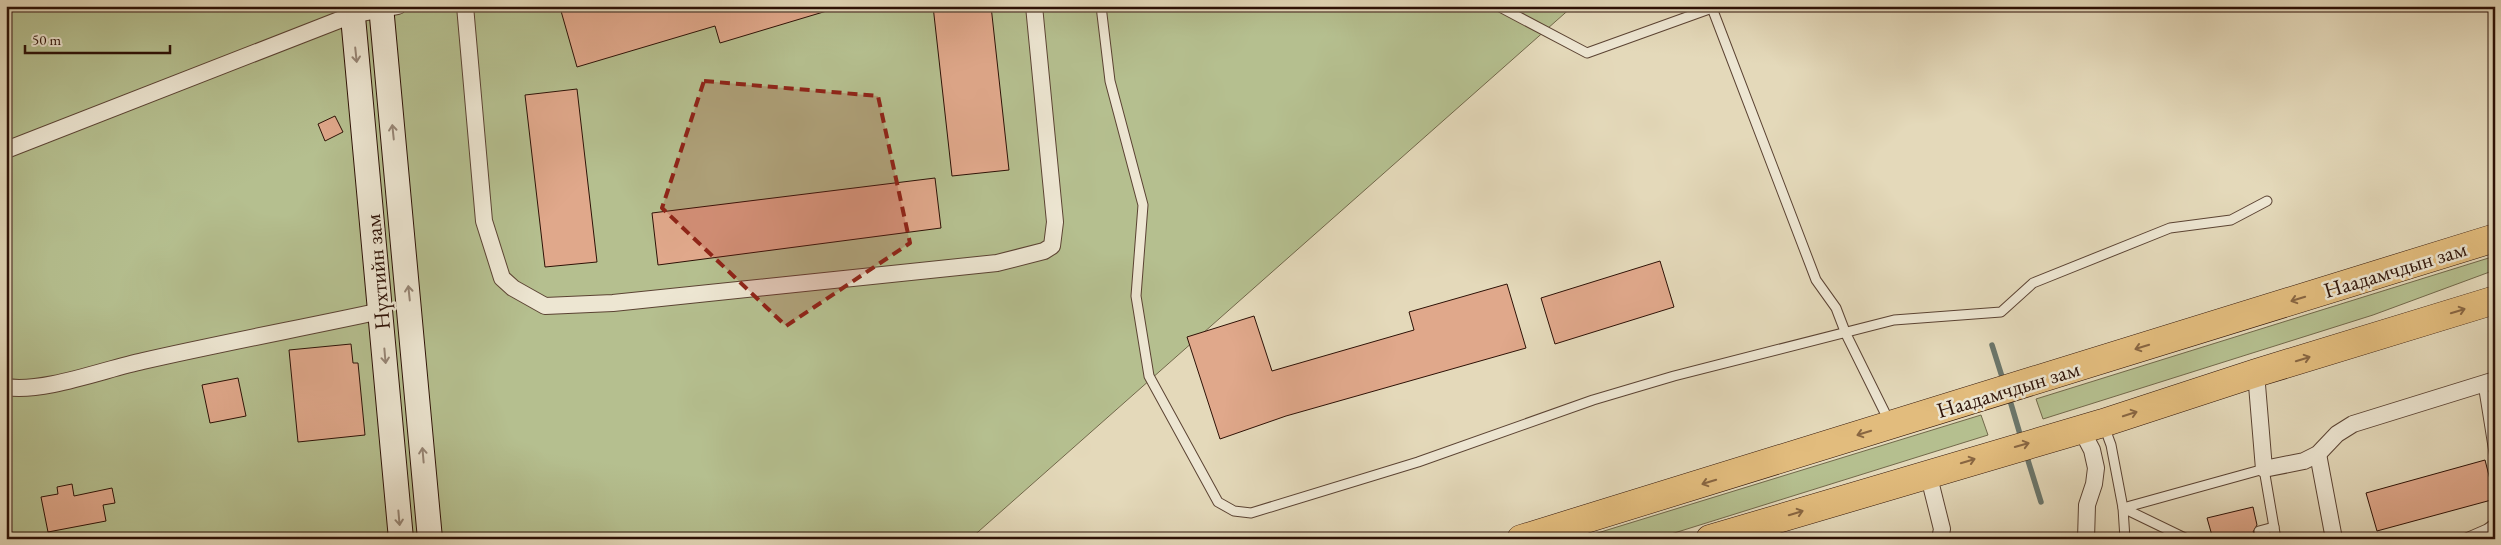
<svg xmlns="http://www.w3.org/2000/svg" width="2501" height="545" font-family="'EB Garamond',serif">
  <rect width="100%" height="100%" fill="#e4d9ba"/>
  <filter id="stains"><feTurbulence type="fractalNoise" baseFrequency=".004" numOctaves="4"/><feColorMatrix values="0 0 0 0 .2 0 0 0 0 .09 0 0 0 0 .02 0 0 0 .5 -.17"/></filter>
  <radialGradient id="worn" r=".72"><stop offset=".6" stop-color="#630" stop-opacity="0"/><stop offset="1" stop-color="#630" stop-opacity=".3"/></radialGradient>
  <g fill="#b5bf8f" stroke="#71684a">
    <path d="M 6,6 L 1573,6 L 970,539 L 6,539 Z"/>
    <path d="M 2495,256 L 2495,270 L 2373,315 L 2043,419 L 2036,399 Z"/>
    <path d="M 1981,415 L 1988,435 L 1655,539 L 1578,539 Z"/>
  </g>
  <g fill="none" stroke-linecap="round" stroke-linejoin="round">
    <g stroke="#6b766b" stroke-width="5.5">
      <path d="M 1992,345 L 2004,383"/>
      <path d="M 2009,397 L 2022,441"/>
      <path d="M 2026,454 L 2041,502"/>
    </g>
  </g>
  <g fill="#e0a88b" stroke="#2d1106">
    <path d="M 577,6 L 829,6 L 830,10 L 720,43 L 715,26 L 577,67 L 561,11 Z"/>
    <path d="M 933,6 L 991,6 L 1009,170 L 952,176 Z"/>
    <path d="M 577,89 L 597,262 L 545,267 L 525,95 Z"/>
    <path d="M 335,116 L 343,132 L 325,141 L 318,124 Z"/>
    <path d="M 935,178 L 941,228 L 658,265 L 652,213 Z"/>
    <path d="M 1660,261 L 1674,307 L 1555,344 L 1541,298 Z"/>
    <path d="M 1507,284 L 1526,348 L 1286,416 L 1220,439 L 1187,337 L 1254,316 L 1272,371 L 1414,330 L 1409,312 Z"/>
    <path d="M 351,344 L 353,363 L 358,363 L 365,435 L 298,442 L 289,350 Z"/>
    <path d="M 238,378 L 246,416 L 210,423 L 202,385 Z"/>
    <path d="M 2485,460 L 2495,499 L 2377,531 L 2366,493 Z"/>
    <path d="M 72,484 L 74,496 L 112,488 L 115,503 L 103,505 L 106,521 L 48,532 L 41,497 L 58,494 L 57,487 Z"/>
    <path d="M 2253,507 L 2257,525 L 2253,532 L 2261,539 L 2213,539 L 2207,518 Z"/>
  </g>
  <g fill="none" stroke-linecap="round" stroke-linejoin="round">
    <g stroke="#5b4333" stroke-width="11">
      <g id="lane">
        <path d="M 1101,6 L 1110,81 L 1143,205 L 1136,296 L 1149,376 L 1218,502 L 1234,511 L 1251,513 L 1418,462 L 1593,400 L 1674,376 L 1894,320 L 2001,312 L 2033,283 L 2170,228 L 2231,220 L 2267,201"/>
        <path d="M 1498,6 L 1587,53 L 1712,8 L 1816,280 L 1836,308 L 1846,334 L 1890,423"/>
        <path d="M 2483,384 L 2495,459"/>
        <path d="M 2104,426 L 2111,445 L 2123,508 L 2187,539"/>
        <path d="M 2259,531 L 2274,527"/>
        <path d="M 2125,539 L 2123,508 L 2264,469 L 2276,539"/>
        <path d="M 2464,539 L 2487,529 L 2495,523"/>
      </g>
    </g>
    <g stroke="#5b4333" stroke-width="18">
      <g id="street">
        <path d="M 465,6 L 484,221 L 502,278 L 513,288 L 545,306 L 613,303 L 997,263 L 1044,251 L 1052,246 L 1055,222 L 1034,6"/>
        <path d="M 6,150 L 352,15 L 398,6"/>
        <path d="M 2256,373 L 2264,469 L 2304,461 L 2318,454 L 2337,434 L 2353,424 L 2495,380"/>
        <path d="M 6,387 C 44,393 105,369 143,361 C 222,343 302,328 381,311"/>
        <path d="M 2081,429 L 2092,450 L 2096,468 L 2094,484 L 2087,505 L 2086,539"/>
        <path d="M 2318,454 L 2334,539"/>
        <path d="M 1928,473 L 1942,529 L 1940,539"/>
      </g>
    </g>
    <g stroke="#2d1106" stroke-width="26">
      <g id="secondary">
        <path d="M 352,6 L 401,539"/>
        <path d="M 381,6 L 430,539"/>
      </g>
    </g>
    <g stroke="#2d1106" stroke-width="29">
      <g id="highway">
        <path d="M 1521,539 L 2495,238"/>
        <path d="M 1710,539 L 2103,423 L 2256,373 L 2495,300"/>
      </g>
    </g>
    <use href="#lane" stroke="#ede6d2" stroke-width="9"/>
    <use href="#street" stroke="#ede6d2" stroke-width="16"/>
    <use href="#secondary" stroke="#ede6d2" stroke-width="24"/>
    <use href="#highway" stroke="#e2bc7d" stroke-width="28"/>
  </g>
  <defs><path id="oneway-shaft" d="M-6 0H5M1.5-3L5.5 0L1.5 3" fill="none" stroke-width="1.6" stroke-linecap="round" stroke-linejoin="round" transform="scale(1.25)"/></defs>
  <g stroke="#978676">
    <use href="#oneway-shaft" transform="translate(356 55) rotate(84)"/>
    <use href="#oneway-shaft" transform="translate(393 132) rotate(-96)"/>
    <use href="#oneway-shaft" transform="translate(409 293) rotate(-96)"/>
    <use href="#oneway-shaft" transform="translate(385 356) rotate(85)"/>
    <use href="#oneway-shaft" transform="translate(423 455) rotate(-95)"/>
    <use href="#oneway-shaft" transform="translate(399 518) rotate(85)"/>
  </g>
  <g stroke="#886642">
    <use href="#oneway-shaft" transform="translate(2298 299) rotate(163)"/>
    <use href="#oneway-shaft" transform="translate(2458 311) rotate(-17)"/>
    <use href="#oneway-shaft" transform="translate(2142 347) rotate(163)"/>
    <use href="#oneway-shaft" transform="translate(2303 359) rotate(-17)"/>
    <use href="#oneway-shaft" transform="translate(2130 414) rotate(-18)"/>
    <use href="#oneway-shaft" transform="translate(1864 433) rotate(163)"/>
    <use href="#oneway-shaft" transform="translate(2022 445) rotate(-16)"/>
    <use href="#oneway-shaft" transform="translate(1968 461) rotate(-17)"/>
    <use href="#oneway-shaft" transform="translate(1709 482) rotate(163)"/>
    <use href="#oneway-shaft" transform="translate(1796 513) rotate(-17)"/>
  </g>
  <path fill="#8f2418" fill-opacity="0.2" stroke="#8f2418" stroke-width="4" stroke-dasharray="10 6" stroke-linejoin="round" d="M 704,81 L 878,96 L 910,243 L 786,326 L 662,208 Z"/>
  <g text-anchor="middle" stroke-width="5" stroke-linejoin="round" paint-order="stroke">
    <g font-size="22" fill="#2d1106" stroke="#ede6d2">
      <text transform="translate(2395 269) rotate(-17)" y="8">Наадамчдын зам</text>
      <text transform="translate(377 272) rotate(-95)" y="8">Нүхтийн зам</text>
      <text transform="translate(2008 389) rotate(-17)" y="8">Наадамчдын зам</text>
    </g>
  </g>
  <rect width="2501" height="545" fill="none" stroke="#e4d9ba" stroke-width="25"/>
  <rect x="8" y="8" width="2486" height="530" fill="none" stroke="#2d1106" stroke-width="2.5"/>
  <rect x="12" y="12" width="2476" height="520" fill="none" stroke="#2d1106"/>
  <path d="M25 45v8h145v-8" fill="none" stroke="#2d1106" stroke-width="2.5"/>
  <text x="32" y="45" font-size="15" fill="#2d1106" stroke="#ede6d2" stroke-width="4" paint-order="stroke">50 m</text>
  <rect width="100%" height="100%" filter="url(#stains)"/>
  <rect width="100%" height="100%" fill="url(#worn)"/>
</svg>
